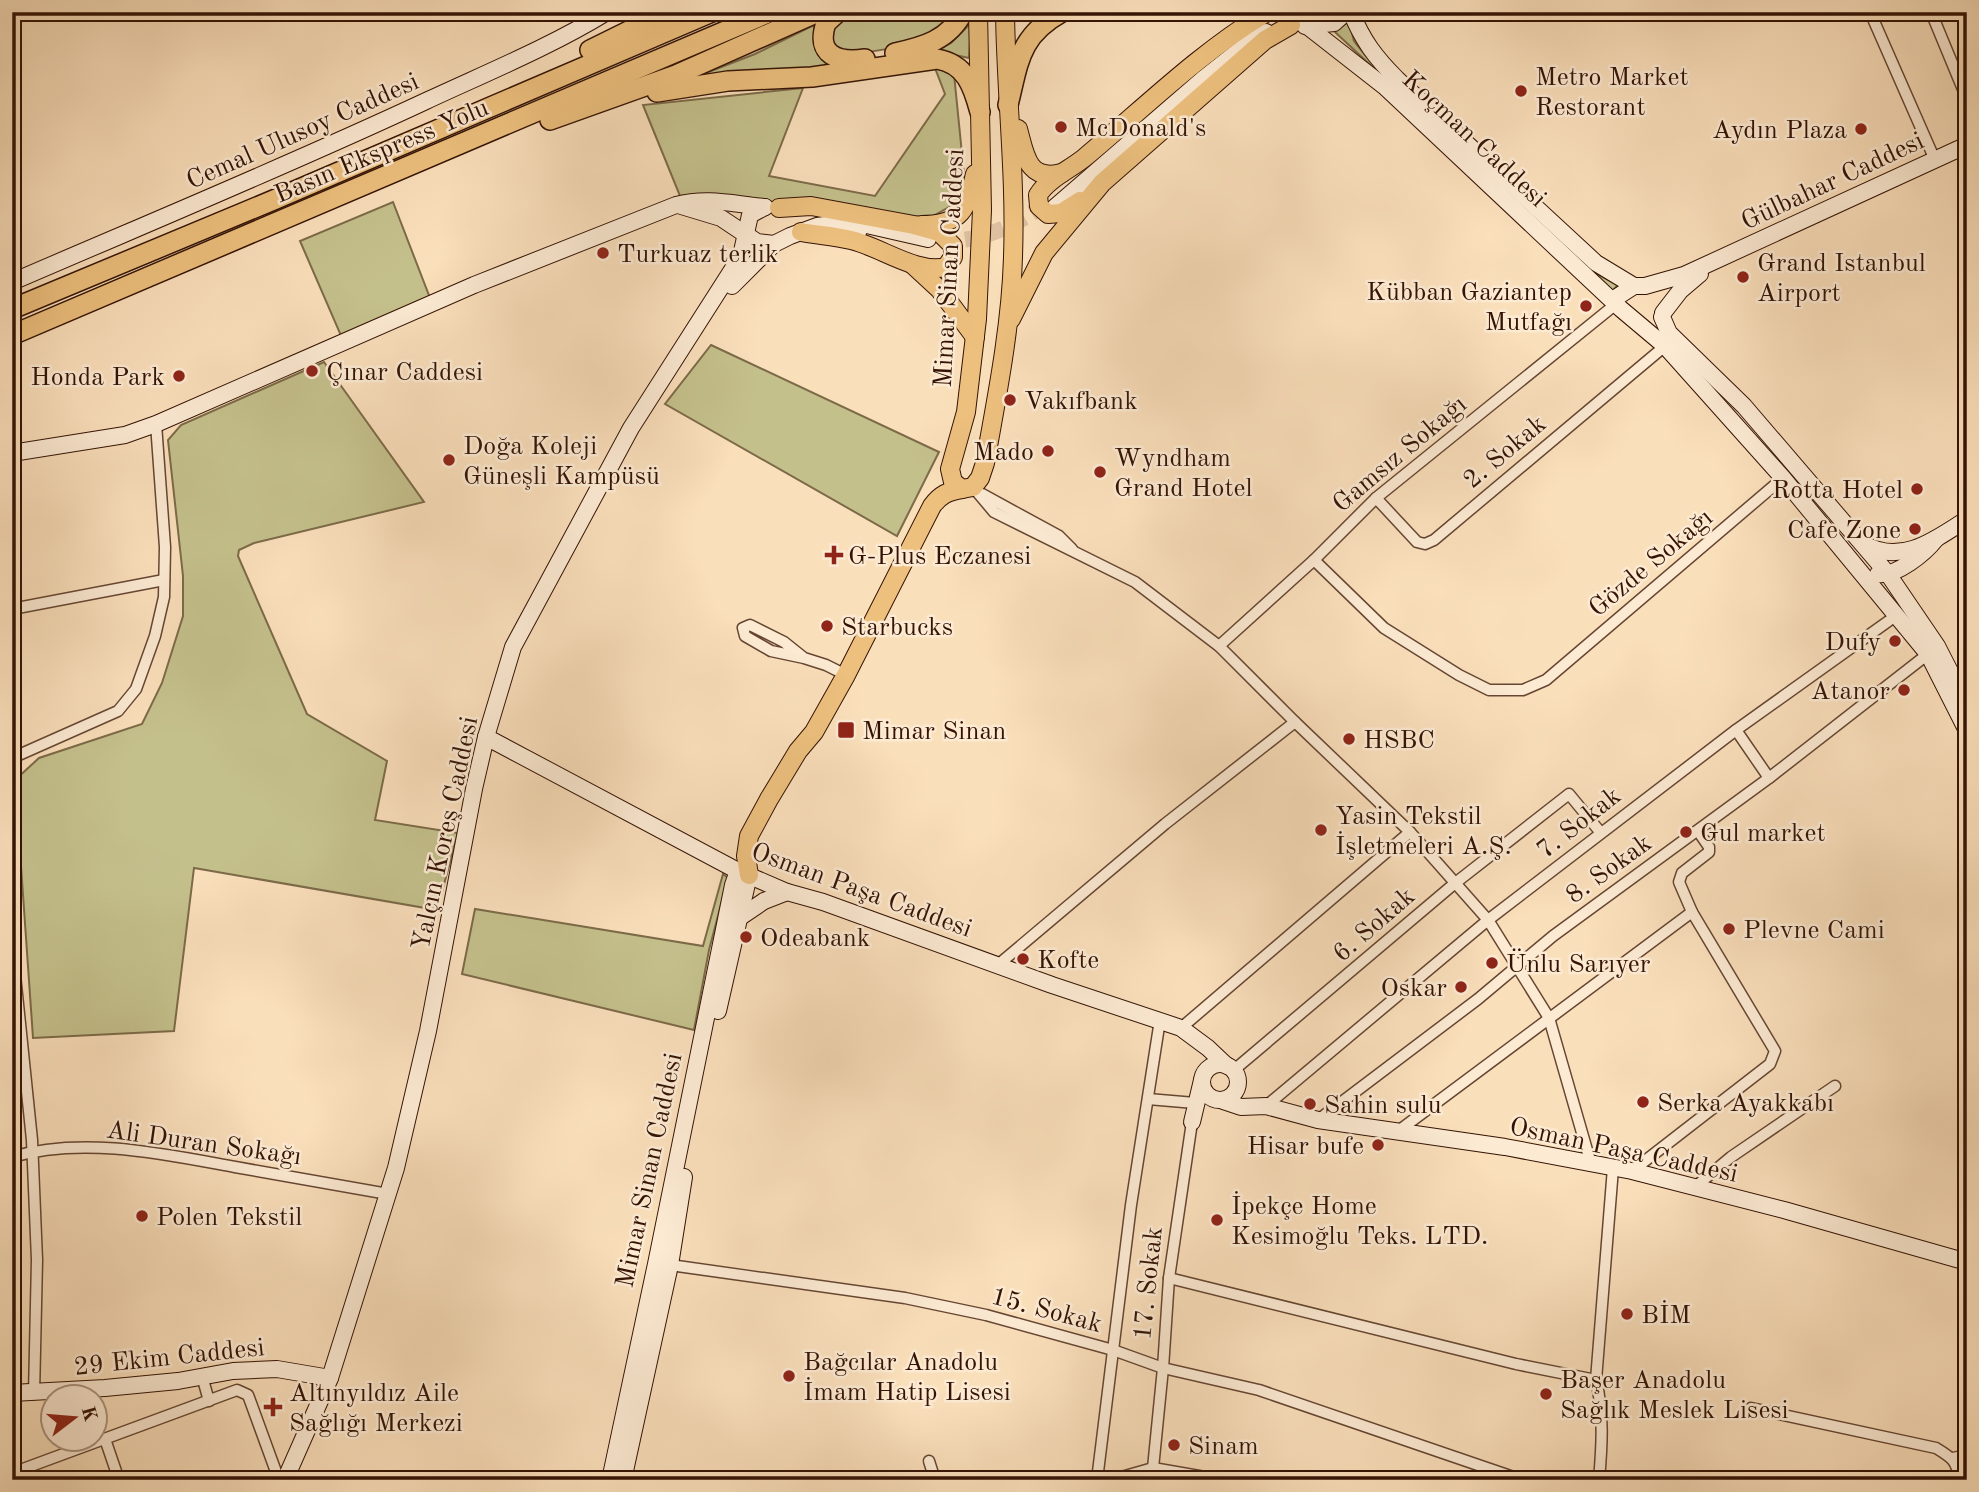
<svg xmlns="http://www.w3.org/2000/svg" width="1979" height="1492" font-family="'Old Standard TT',serif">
  <rect width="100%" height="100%" fill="#fadfbb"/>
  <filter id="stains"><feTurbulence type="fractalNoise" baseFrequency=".00286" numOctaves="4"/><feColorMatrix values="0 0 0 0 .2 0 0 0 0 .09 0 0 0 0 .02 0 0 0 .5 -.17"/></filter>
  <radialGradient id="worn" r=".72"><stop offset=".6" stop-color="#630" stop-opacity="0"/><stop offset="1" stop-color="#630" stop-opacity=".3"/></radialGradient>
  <g fill="#c4c08c" stroke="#7c6a48" stroke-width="2">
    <path d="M 853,12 L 953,12 C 948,19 942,28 935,33 C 919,44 856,59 839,49 C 818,37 841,18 853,12 Z"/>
    <path d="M 1349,21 L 1354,41 L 1366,56 L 1585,264 L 1595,273 L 1618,285 L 1612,291 L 1335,32 Z"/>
    <path d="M 971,23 L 969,58 L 936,51 L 951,43 Z"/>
    <path d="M 814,25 C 815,47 819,61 841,68 L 698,76 L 755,54 Z"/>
    <path d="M 935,68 L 954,74 L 965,184 L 958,202 L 924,221 L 710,194 L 680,196 L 643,105 L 803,88 L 769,176 L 875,196 L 945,94 Z"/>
    <path d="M 393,202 L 430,298 L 342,338 L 300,241 Z"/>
    <path d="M 711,345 L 939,452 L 897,536 L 665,404 Z"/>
    <path d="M 324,362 L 424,502 L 254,543 L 239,550 L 238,556 L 307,714 L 387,761 L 375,820 L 458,833 L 437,910 L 194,868 L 174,1031 L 33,1038 L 15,780 L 39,758 L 142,724 L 162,683 L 183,616 L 183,576 L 168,440 L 181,425 Z"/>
    <path d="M 723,874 L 728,878 L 709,950 L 694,1030 L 462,974 L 475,909 L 703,946 Z"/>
  </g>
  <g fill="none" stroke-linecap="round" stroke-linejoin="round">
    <path stroke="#dcc0a0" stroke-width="16" stroke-dasharray="16 8" stroke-linecap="butt" d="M 941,240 C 980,244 1018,224 1048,202"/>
    <g stroke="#664632" stroke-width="13">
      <g id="street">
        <path d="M 1870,12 L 1935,160"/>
        <path d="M 1931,12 L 1967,99"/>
        <path d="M 973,487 L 994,512 L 1135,582 L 1219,646 L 1295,722"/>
        <path d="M 982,494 L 1059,536 L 1072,549"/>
        <path d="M 1376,498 L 1417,542 L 1425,544 L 1434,540 L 1665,346"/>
        <path d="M 1314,560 L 1384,628 L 1459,675 L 1489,690 L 1523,690 L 1546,680 L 1783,478"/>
        <path d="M 12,609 L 164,580"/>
        <path d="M 1219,646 L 1314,560 L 1376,498 L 1616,304"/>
        <path d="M 804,658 L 771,651 L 745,636 L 743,628 L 750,625 L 784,642 L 804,658 L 826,665 L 846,675"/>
        <path d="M 1736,730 L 1769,778"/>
        <path d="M 12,758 L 118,711 L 136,689 L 155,636 L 164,597 L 165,547 L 156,424"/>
        <path d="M 1692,912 L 1679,882 L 1682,873 L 1709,852 L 1709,847 L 1698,831"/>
        <path d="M 12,946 L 32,1140 L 37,1260 L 34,1394"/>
        <path d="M 999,964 L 1165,824 L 1295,722 L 1410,832 L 1488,920 L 1549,1018 L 1591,1164"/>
        <path d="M 1181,1028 L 1410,832"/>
        <path d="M 1234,1070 L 1454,884 L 1569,794 L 1601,833"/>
        <path d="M 1148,1099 L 1195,1103"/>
        <path d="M 1266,1106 L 1488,920 L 1736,730 L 1897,615"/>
        <path d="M 1318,1120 L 1478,999 L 1553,936 L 1769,778 L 1928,654"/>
        <path d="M 1397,1132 L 1692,912 L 1775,1051 L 1770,1064 L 1632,1171"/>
        <path d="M 12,1157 C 83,1136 164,1154 235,1167 C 286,1176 337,1185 388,1194"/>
        <path d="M 1695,1187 L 1731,1157 L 1835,1086"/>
        <path d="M 670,1265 L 905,1298 L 986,1315 L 1113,1350 L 1163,1368 L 1259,1390 L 1522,1480"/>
        <path d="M 1169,1278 L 1516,1364 L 1596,1380"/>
        <path d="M 202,1376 L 209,1401"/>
        <path d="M 1751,1408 L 1936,1448 C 1951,1457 1959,1462 1958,1480"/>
        <path d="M 105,1439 L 119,1480"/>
        <path d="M 1953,1458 L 1967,1455"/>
        <path d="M 929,1461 L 935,1480"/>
        <path d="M 1153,1468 L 1163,1368 L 1169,1278 L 1192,1122"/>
        <path d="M 12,1473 L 237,1390 L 248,1395 L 279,1480"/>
        <path d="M 1097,1480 L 1131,1205 L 1160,1020"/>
        <path d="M 1111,1480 L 1153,1468 L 1222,1480"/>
        <path d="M 1599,1480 C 1602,1446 1604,1414 1596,1380 L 1613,1168"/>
      </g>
    </g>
    <g stroke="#341304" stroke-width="18">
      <g id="secondary">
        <path d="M 1351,12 C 1363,41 1375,57 1397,79 L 1596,263 L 1634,286"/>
        <path d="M 1305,26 L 1334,23 L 1346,12"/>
        <path d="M 1307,26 L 1385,87 L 1621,309 L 1665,346 L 1783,478 L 1928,654 L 1967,731"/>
        <path d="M 678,205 L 721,218 L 757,242 L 774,244"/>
        <path d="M 1055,207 L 1203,79 L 1251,41 L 1266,32"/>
        <path d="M 849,221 L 928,239"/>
        <path d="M 12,282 C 151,222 289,165 426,101 C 486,73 550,47 607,12"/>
        <path d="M 732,286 L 774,244 L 790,236 L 817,226 L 833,224 L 859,230"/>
        <path d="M 1616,304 L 1617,297 L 1634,286 L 1645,286 L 1684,275 L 1967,145"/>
        <path d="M 1663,313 L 1680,291 L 1700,274"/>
        <path d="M 1662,317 L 1669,333 L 1744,406 L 1888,574 L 1937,646 L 1960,691"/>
        <path d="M 12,453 L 125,435 L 156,424 L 474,285 L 676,205 C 708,197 732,204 765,207"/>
        <path d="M 1864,544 C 1901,566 1936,539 1967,519"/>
        <path d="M 1878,574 C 1896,577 1925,553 1936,539"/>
        <path d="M 486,737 L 738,871 L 787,892 L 823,902 L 1052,985 L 1181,1028 L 1208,1048 L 1227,1066"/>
        <path d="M 739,918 L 764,901 L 787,892"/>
        <path d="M 718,1011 L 749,875"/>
        <circle cx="1220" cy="1082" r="18"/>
        <path d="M 1223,1101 L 1241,1107 L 1266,1106 L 1318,1120 L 1505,1147 L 1632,1171 L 1784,1210 L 1967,1262"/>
        <path d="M 1192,1122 L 1202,1080"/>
        <path d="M 12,1393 L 105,1388 L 178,1381 L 233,1371 L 277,1369 L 330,1378"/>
        <path d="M 285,1480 L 330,1378 L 396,1168 L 428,1031 L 474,789 L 486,737 L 513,647 L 631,428 L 741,256 L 750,215 L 765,207"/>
        <path d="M 610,1480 L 656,1264 L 733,885 L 738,871"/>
        <path d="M 623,1480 L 670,1265 L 684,1177"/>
      </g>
    </g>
    <g stroke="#341304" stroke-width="20">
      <g id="primary">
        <path d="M 978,12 L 982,210 L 977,319 L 966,412 L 950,469 L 953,482 L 962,489 L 973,487 L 980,478 L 985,463 C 997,396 1011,326 1013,257 C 1016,176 1006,94 1005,12"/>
        <path d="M 1018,129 C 1025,154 1027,182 1062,173"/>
        <path d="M 1080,201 L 1061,213 L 1048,214 L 1039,206 L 1038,195 C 1048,179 1069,170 1084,158 C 1143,109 1198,54 1264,14"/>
        <path d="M 779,208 L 811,206 L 914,225 L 939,232 L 953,246 L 953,257 L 946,267 C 916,274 881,247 851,240 C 835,236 817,235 801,232"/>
        <path d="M 921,225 C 962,225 967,209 975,174"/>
        <path d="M 913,265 L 940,290 L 975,337"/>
        <path d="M 1011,319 L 1044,253 L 1102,183 L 1265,40 L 1291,25"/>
        <path d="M 749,875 L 746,856 L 749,836 L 769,799 L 798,751 L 814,732 L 846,675 L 932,506 C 940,495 948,491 962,489"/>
      </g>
    </g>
    <g stroke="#341304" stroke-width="22">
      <g id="highway">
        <path d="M 838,12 L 826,23 C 815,55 838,63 865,59"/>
        <path d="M 590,50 L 667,12"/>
        <path d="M 895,53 C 923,47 949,40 963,12"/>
        <path d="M 657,92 L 728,81 L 812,77 L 937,59 C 966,64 973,86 980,112"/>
        <path d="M 1008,105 C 1019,61 1019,36 1062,12"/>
        <path d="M 550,120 L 676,75 L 818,12"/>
        <path d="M 12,309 L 276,199 L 712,12"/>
        <path d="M 12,335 L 770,12"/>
      </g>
    </g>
    <use href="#street" stroke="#fcead3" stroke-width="10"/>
    <use href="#secondary" stroke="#fcead3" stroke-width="16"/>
    <use href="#primary" stroke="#edc07e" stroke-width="18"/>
    <use href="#highway" stroke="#edc07e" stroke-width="19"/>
  </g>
  <g fill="#8f2418" stroke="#fcead3" stroke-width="2.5">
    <circle cx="1521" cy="91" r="7"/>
    <circle cx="1061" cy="127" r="7"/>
    <circle cx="1861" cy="129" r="7"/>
    <circle cx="603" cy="253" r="7"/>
    <circle cx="1743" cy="277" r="7"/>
    <circle cx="1586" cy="306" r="7"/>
    <circle cx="312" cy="371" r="7"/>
    <circle cx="179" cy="376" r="7"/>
    <circle cx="1010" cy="400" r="7"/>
    <circle cx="1048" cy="451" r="7"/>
    <circle cx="449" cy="460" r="7"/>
    <circle cx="1100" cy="472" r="7"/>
    <circle cx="1917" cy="489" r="7"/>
    <circle cx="1915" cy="529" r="7"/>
    <path d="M830.5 544.5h7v7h7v7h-7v7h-7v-7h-7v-7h7z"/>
    <circle cx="827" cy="626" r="7"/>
    <circle cx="1895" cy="641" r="7"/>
    <circle cx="1904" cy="690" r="7"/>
    <rect x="837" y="721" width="18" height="18" rx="3.5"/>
    <circle cx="1349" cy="739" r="7"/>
    <circle cx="1321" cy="830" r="7"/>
    <circle cx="1686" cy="832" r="7"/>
    <circle cx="1729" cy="929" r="7"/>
    <circle cx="746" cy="937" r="7"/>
    <circle cx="1023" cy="959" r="7"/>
    <circle cx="1492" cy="963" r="7"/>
    <circle cx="1461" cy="987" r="7"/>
    <circle cx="1643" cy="1102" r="7"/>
    <circle cx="1310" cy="1104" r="7"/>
    <circle cx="1378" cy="1145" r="7"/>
    <circle cx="142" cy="1216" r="7"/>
    <circle cx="1217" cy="1220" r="7"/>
    <circle cx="1627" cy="1314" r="7"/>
    <circle cx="789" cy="1376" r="7"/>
    <circle cx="1546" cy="1394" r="7"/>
    <path d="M269.5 1396.5h7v7h7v7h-7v7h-7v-7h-7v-7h7z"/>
    <circle cx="1174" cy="1445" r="7"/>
  </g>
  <g text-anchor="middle" stroke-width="5" stroke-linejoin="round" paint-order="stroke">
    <g font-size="26" fill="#341304" stroke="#fcead3" text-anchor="start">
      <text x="1535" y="85">Metro Market<tspan x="1535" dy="30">Restorant</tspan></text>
      <text x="1075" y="136">McDonald's</text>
      <text x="1847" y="138" text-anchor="end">Aydın Plaza</text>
      <text x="617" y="262">Turkuaz terlik</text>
      <text x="1757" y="271">Grand Istanbul<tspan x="1757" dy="30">Airport</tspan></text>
      <text x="1572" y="300" text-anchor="end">Kübban Gaziantep<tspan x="1572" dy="30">Mutfağı</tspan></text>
      <text x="326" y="380">Çınar Caddesi</text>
      <text x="165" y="385" text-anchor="end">Honda Park</text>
      <text x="1024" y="409">Vakıfbank</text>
      <text x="463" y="454">Doğa Koleji<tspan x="463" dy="30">Güneşli Kampüsü</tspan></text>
      <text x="1034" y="460" text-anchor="end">Mado</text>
      <text x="1114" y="466">Wyndham<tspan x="1114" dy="30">Grand Hotel</tspan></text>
      <text x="1903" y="498" text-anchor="end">Rotta Hotel</text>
      <text x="1901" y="538" text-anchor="end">Cafe Zone</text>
      <text x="848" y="564">G-Plus Eczanesi</text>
      <text x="841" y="635">Starbucks</text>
      <text x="1881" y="650" text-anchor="end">Dufy</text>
      <text x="1890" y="699" text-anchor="end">Atanor</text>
      <text x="862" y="739">Mimar Sinan</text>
      <text x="1363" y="748">HSBC</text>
      <text x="1335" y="824">Yasin Tekstil<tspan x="1335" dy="30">İşletmeleri A.Ş.</tspan></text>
      <text x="1700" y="841">Gul market</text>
      <text x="1743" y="938">Plevne Cami</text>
      <text x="760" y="946">Odeabank</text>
      <text x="1037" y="968">Kofte</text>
      <text x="1506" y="972">Ünlu Sarıyer</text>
      <text x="1447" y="996" text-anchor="end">Oskar</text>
      <text x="1657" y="1111">Serka Ayakkabı</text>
      <text x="1324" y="1113">Sahin sulu</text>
      <text x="1364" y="1154" text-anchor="end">Hisar bufe</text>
      <text x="1231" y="1214">İpekçe Home<tspan x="1231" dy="30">Kesimoğlu Teks. LTD.</tspan></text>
      <text x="156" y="1225">Polen Tekstil</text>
      <text x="1641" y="1323">BİM</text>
      <text x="803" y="1370">Bağcılar Anadolu<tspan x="803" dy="30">İmam Hatip Lisesi</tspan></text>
      <text x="1560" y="1388">Başer Anadolu<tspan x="1560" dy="30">Sağlık Meslek Lisesi</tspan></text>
      <text x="289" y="1401">Altınyıldız Aile<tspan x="289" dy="30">Sağlığı Merkezi</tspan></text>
      <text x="1188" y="1454">Sinam</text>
    </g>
    <g font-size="26" fill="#341304" stroke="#fcead3">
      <text transform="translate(302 130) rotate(-24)" y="9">Cemal Ulusoy Caddesi</text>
      <text transform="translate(1475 138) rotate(43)" y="9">Koçman Caddesi</text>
      <text transform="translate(381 150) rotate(-23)" y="9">Basın Ekspress Yolu</text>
      <text transform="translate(1832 180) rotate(-25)" y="9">Gülbahar Caddesi</text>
      <text transform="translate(948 268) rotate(-87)" y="9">Mimar Sinan Caddesi</text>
      <text transform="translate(1504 451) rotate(-40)" y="9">2. Sokak</text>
      <text transform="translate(1399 453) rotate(-40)" y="9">Gamsız Sokağı</text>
      <text transform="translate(1650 562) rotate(-40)" y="9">Gözde Sokağı</text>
      <text transform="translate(1578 822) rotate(-38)" y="9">7. Sokak</text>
      <text transform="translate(444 833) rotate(-78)" y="9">Yalçın Koreş Caddesi</text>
      <text transform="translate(1608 868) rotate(-36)" y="9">8. Sokak</text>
      <text transform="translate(862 889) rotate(20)" y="9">Osman Paşa Caddesi</text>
      <text transform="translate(1373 924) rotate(-41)" y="9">6. Sokak</text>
      <text transform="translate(204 1142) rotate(8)" y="9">Ali Duran Sokağı</text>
      <text transform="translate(1624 1149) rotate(12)" y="9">Osman Paşa Caddesi</text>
      <text transform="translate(648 1170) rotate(-78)" y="9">Mimar Sinan Caddesi</text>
      <text transform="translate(1147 1283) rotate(-84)" y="9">17. Sokak</text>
      <text transform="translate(1047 1309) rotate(15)" y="9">15. Sokak</text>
      <text transform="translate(169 1356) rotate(-6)" y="9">29 Ekim Caddesi</text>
    </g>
  </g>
  <rect width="1979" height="1492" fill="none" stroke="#fadfbb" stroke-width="42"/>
  <rect x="14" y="14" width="1951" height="1464" fill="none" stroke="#341304" stroke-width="3.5"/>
  <rect x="21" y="21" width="1937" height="1450" fill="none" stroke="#341304" stroke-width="2"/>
  <g transform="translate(74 1418) rotate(74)"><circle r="33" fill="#fcead3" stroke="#ac9480" stroke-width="2"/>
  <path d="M0-5L12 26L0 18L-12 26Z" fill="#8f2418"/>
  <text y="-10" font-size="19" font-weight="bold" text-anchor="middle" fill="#341304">K</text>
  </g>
  <rect width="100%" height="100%" filter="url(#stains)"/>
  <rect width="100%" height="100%" fill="url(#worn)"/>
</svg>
